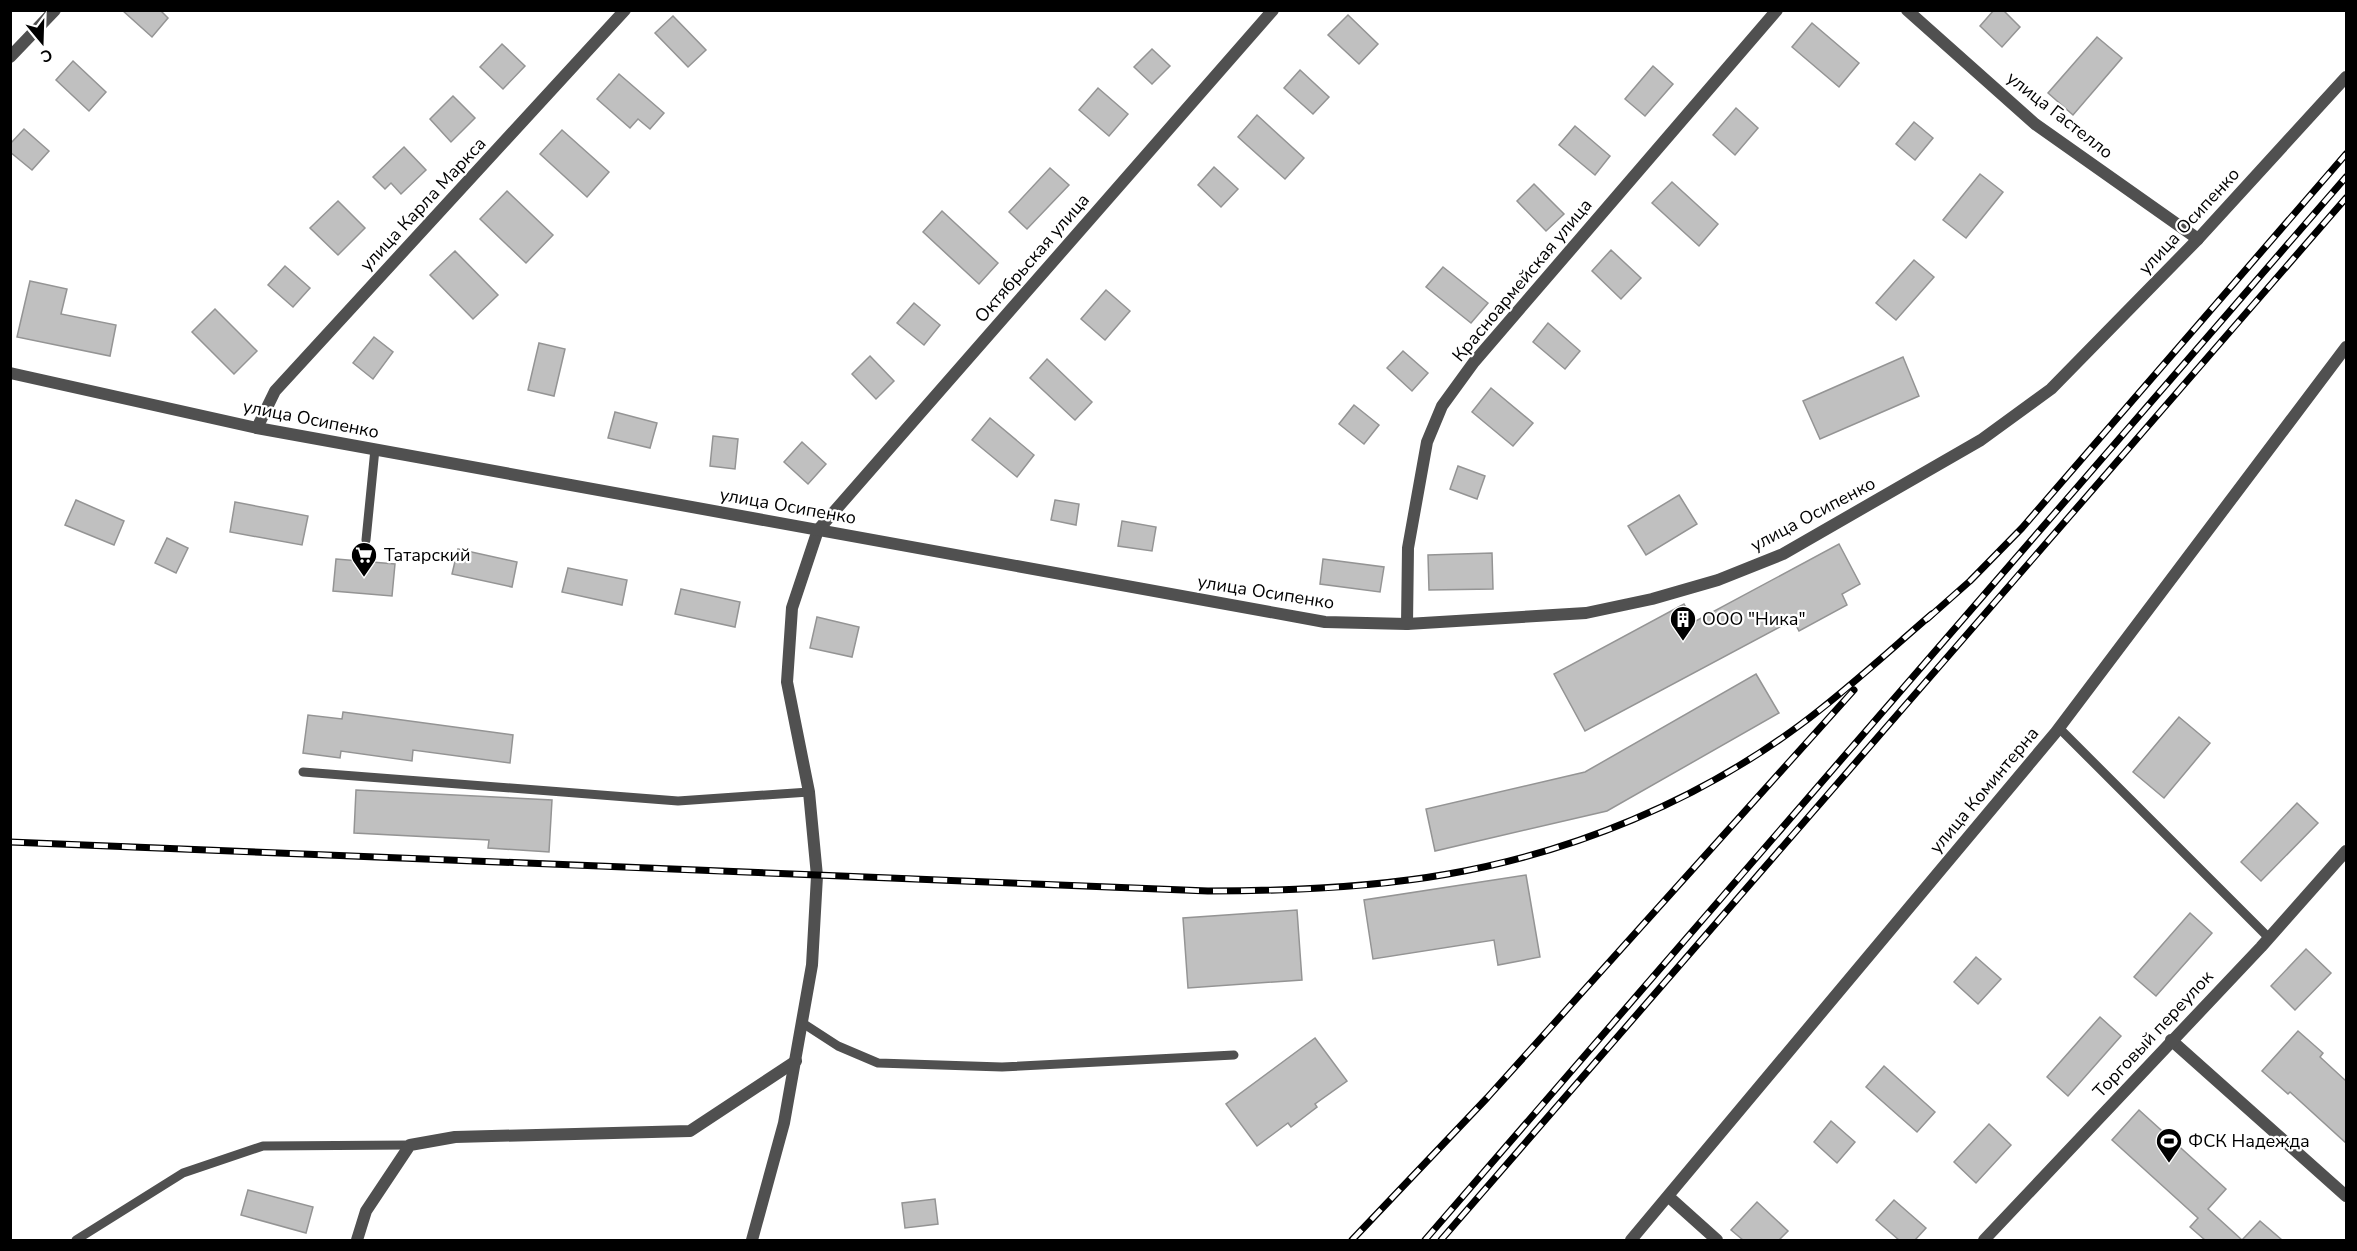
<svg xmlns="http://www.w3.org/2000/svg" width="2357" height="1251" font-family="'Nunito Sans',sans-serif">
  <rect width="100%" height="100%" fill="#fff"/>
  <g fill="#c0c0c0" stroke="#949494" stroke-width="1.5">
    <path d="M 122,10 L 160,10 L 168,18 L 152,37 Z"/>
    <path d="M 1994,10 L 2003,10 L 2020,27 L 2002,47 L 1980,26 Z"/>
    <path d="M 1348,15 L 1378,44 L 1359,64 L 1328,35 Z"/>
    <path d="M 673,16 L 706,50 L 688,67 L 655,33 Z"/>
    <path d="M 1812,23 L 1859,63 L 1839,87 L 1792,47 Z"/>
    <path d="M 2097,37 L 2122,58 L 2073,115 L 2048,93 Z"/>
    <path d="M 502,44 L 525,66 L 503,89 L 480,67 Z"/>
    <path d="M 1152,49 L 1170,66 L 1152,84 L 1134,67 Z"/>
    <path d="M 73,61 L 106,92 L 89,111 L 56,80 Z"/>
    <path d="M 1653,66 L 1673,84 L 1645,116 L 1625,99 Z"/>
    <path d="M 1300,70 L 1329,97 L 1313,114 L 1284,88 Z"/>
    <path d="M 619,74 L 664,113 L 650,129 L 638,119 L 630,128 L 597,99 Z"/>
    <path d="M 1098,88 L 1128,114 L 1109,136 L 1079,110 Z"/>
    <path d="M 453,96 L 475,118 L 451,142 L 430,119 Z"/>
    <path d="M 1736,108 L 1758,128 L 1735,155 L 1713,135 Z"/>
    <path d="M 1257,115 L 1304,158 L 1285,179 L 1238,137 Z"/>
    <path d="M 1914,122 L 1933,138 L 1915,160 L 1896,144 Z"/>
    <path d="M 1575,126 L 1610,156 L 1595,175 L 1559,145 Z"/>
    <path d="M 24,129 L 49,151 L 32,170 L 10,152 L 10,144 Z"/>
    <path d="M 562,130 L 609,172 L 587,197 L 540,154 Z"/>
    <path d="M 404,147 L 426,170 L 401,194 L 391,183 L 385,189 L 373,177 Z"/>
    <path d="M 1214,167 L 1238,189 L 1221,207 L 1198,185 Z"/>
    <path d="M 1050,168 L 1069,185 L 1027,229 L 1009,212 Z"/>
    <path d="M 1980,174 L 2003,192 L 1966,238 L 1943,220 Z"/>
    <path d="M 1672,182 L 1718,224 L 1699,246 L 1652,203 Z"/>
    <path d="M 1534,184 L 1564,214 L 1546,231 L 1517,201 Z"/>
    <path d="M 507,191 L 553,235 L 526,263 L 480,219 Z"/>
    <path d="M 338,201 L 365,228 L 338,255 L 310,228 Z"/>
    <path d="M 942,211 L 998,263 L 979,284 L 923,232 Z"/>
    <path d="M 1611,250 L 1641,278 L 1621,299 L 1592,271 Z"/>
    <path d="M 455,251 L 498,295 L 473,319 L 430,275 Z"/>
    <path d="M 1914,260 L 1934,277 L 1896,320 L 1876,303 Z"/>
    <path d="M 285,266 L 310,288 L 293,307 L 268,285 Z"/>
    <path d="M 1443,267 L 1488,303 L 1471,323 L 1426,287 Z"/>
    <path d="M 30,281 L 67,289 L 61,314 L 116,325 L 110,356 L 17,337 Z"/>
    <path d="M 1106,290 L 1130,311 L 1105,340 L 1081,319 Z"/>
    <path d="M 914,303 L 940,325 L 924,345 L 897,323 Z"/>
    <path d="M 215,309 L 257,351 L 234,374 L 192,332 Z"/>
    <path d="M 1548,323 L 1580,351 L 1565,369 L 1533,342 Z"/>
    <path d="M 374,337 L 393,352 L 373,379 L 353,363 Z"/>
    <path d="M 539,343 L 565,349 L 554,396 L 528,390 Z"/>
    <path d="M 1403,351 L 1428,373 L 1412,391 L 1387,368 Z"/>
    <path d="M 870,356 L 894,381 L 876,399 L 852,374 Z"/>
    <path d="M 1903,357 L 1919,396 L 1820,439 L 1803,401 Z"/>
    <path d="M 1047,359 L 1092,402 L 1075,420 L 1030,378 Z"/>
    <path d="M 1491,388 L 1533,423 L 1513,446 L 1472,412 Z"/>
    <path d="M 1354,405 L 1379,425 L 1364,444 L 1339,424 Z"/>
    <path d="M 615,412 L 657,423 L 650,448 L 608,438 Z"/>
    <path d="M 990,418 L 1034,455 L 1017,477 L 972,440 Z"/>
    <path d="M 713,436 L 738,439 L 735,469 L 710,466 Z"/>
    <path d="M 802,442 L 826,464 L 808,484 L 784,462 Z"/>
    <path d="M 1458,466 L 1485,476 L 1477,499 L 1450,489 Z"/>
    <path d="M 1679,495 L 1697,524 L 1646,555 L 1628,526 Z"/>
    <path d="M 76,500 L 124,521 L 114,545 L 65,525 Z"/>
    <path d="M 1055,500 L 1079,504 L 1076,525 L 1051,520 Z"/>
    <path d="M 235,502 L 308,516 L 302,545 L 230,532 Z"/>
    <path d="M 1122,521 L 1156,527 L 1152,551 L 1118,546 Z"/>
    <path d="M 167,538 L 188,548 L 176,573 L 155,563 Z"/>
    <path d="M 1839,544 L 1860,584 L 1842,594 L 1847,605 L 1799,631 L 1793,620 L 1585,731 L 1554,674 L 1684,604 L 1694,622 Z"/>
    <path d="M 458,549 L 517,562 L 512,587 L 452,574 Z"/>
    <path d="M 1492,553 L 1493,589 L 1429,590 L 1428,555 Z"/>
    <path d="M 336,559 L 395,564 L 392,596 L 333,591 Z"/>
    <path d="M 1323,559 L 1384,567 L 1380,592 L 1320,584 Z"/>
    <path d="M 568,568 L 627,580 L 622,605 L 562,592 Z"/>
    <path d="M 681,589 L 740,602 L 735,627 L 675,614 Z"/>
    <path d="M 817,617 L 859,627 L 852,657 L 810,648 Z"/>
    <path d="M 1756,674 L 1779,713 L 1607,811 L 1435,851 L 1426,809 L 1585,772 Z"/>
    <path d="M 343,712 L 513,735 L 510,763 L 413,750 L 412,761 L 341,751 L 340,758 L 303,753 L 308,715 L 342,719 Z"/>
    <path d="M 2179,717 L 2210,743 L 2164,798 L 2133,772 Z"/>
    <path d="M 356,790 L 552,800 L 549,852 L 488,848 L 489,840 L 354,833 Z"/>
    <path d="M 2297,803 L 2318,823 L 2261,881 L 2241,862 Z"/>
    <path d="M 1526,875 L 1540,957 L 1498,965 L 1494,940 L 1373,959 L 1364,900 Z"/>
    <path d="M 1297,910 L 1302,980 L 1188,988 L 1183,918 Z"/>
    <path d="M 2190,913 L 2212,933 L 2156,996 L 2134,977 Z"/>
    <path d="M 2306,949 L 2331,973 L 2295,1010 L 2271,986 Z"/>
    <path d="M 1976,957 L 2001,979 L 1978,1004 L 1954,982 Z"/>
    <path d="M 2100,1017 L 2121,1036 L 2068,1096 L 2047,1077 Z"/>
    <path d="M 2298,1031 L 2323,1053 L 2320,1057 L 2346,1081 L 2346,1143 L 2290,1092 L 2288,1094 L 2262,1071 Z"/>
    <path d="M 1315,1038 L 1347,1081 L 1315,1104 L 1317,1107 L 1291,1127 L 1288,1123 L 1257,1146 L 1226,1104 Z"/>
    <path d="M 1884,1066 L 1935,1112 L 1917,1132 L 1866,1087 Z"/>
    <path d="M 2139,1110 L 2226,1189 L 2208,1209 L 2242,1240 L 2205,1240 L 2190,1227 L 2198,1218 L 2112,1140 Z"/>
    <path d="M 1831,1121 L 1855,1142 L 1837,1163 L 1814,1142 Z"/>
    <path d="M 1989,1124 L 2011,1145 L 1976,1183 L 1954,1162 Z"/>
    <path d="M 248,1190 L 313,1207 L 306,1233 L 241,1215 Z"/>
    <path d="M 935,1199 L 938,1224 L 905,1228 L 902,1203 Z"/>
    <path d="M 1894,1200 L 1926,1228 L 1915,1240 L 1899,1240 L 1876,1220 Z"/>
    <path d="M 1757,1202 L 1788,1231 L 1779,1240 L 1743,1240 L 1731,1230 Z"/>
    <path d="M 2260,1221 L 2282,1240 L 2242,1240 Z"/>
  </g>
  <g fill="none" stroke-linecap="round" stroke-linejoin="round">
    <g stroke="#505050" stroke-width="9">
      <path d="M 366,540 L 375,449"/>
      <path d="M 2059,728 L 2269,938"/>
      <path d="M 303,772 L 678,801 L 809,792"/>
      <path d="M 801,1022 L 838,1046 L 878,1063 L 1002,1067 L 1234,1055"/>
      <path d="M 76,1240 L 183,1173 L 263,1146 L 410,1145"/>
    </g>
    <g stroke="#505050" stroke-width="12">
      <path d="M 1907,10 L 2035,124 L 2198,239"/>
      <path d="M 10,57 L 55,10"/>
      <path d="M 257,428 L 275,391 L 625,10"/>
      <path d="M 1407,624 L 1408,548 L 1427,442 L 1442,406 L 1474,362 L 1777,10"/>
      <path d="M 2171,1040 L 2346,1196"/>
      <path d="M 1669,1197 L 1717,1240"/>
      <path d="M 357,1240 L 366,1211 L 410,1145 L 455,1137 L 690,1131 L 796,1061"/>
      <path d="M 752,1240 L 784,1123 L 812,965 L 817,876 L 809,792 L 787,682 L 792,608 L 818,530 L 1273,10"/>
      <path d="M 1631,1240 L 2056,732 L 2346,347"/>
      <path d="M 1984,1240 L 2261,947 L 2346,851"/>
    </g>
    <path stroke="#505050" stroke-width="12" d="M 10,373 L 257,428 L 1325,622 L 1407,624 L 1586,613 L 1652,599 L 1718,580 L 1783,554 L 1981,440 L 2051,389 L 2198,239 L 2346,77"/>
    <g stroke="#000" stroke-width="7">
      <g id="rail">
        <path d="M 1927,619 L 1970,581 L 2022,528 L 2346,154"/>
        <path d="M 10,842 L 1208,891 C 1288,891 1369,888 1448,874 C 1574,852 1697,801 1800,725 C 1846,691 1889,651 1932,614"/>
        <path d="M 1352,1240 L 1487,1098 L 1854,690"/>
        <path d="M 1425,1240 L 2346,177"/>
        <path d="M 1441,1240 L 2346,198"/>
      </g>
    </g>
    <use href="#rail" stroke="#fff" stroke-width="4.5" stroke-dasharray="14" stroke-linecap="butt"/>
  </g>
  <defs>
    <g id="supermarket-pin" transform="scale(1.35)"><path d="M0 17L-7.5 6A9.5 9.5 0 1 1 7.5 6Z" fill="#000" stroke="#fff"/><path d="M-6-5.5h2.5l.6 2H6L4.5 2H-2.5L-4.4-4H-6ZM-1.5 3.2a1.3 1.3 0 1 0 .1 0ZM3 3.2a1.3 1.3 0 1 0 .1 0Z" fill="#fff"/></g>
    <g id="building-pin" transform="scale(1.35)"><path d="M0 17L-7.5 6A9.5 9.5 0 1 1 7.5 6Z" fill="#000" stroke="#fff"/><path d="M-4-6H4V6H1V3H-1V6H-4ZM-2.5-4.3h1.7v1.8h-1.7ZM.8-4.3h1.7v1.8H.8ZM-2.5-1h1.7V.8h-1.7ZM.8-1h1.7V.8H.8Z" fill="#fff"/></g>
    <g id="stadium-pin" transform="scale(1.35)"><path d="M0 17L-7.5 6A9.5 9.5 0 1 1 7.5 6Z" fill="#000" stroke="#fff"/><path d="M0-5a6.5 5 0 1 0 0 10a6.5 5 0 1 0 0-10ZM-3.5-1.8h7v3.6h-7Z" fill="#fff"/></g>
  </defs>
  <g fill-rule="evenodd">
    <use href="#supermarket-pin" x="364" y="555"/>
    <use href="#building-pin" x="1683" y="619"/>
    <use href="#stadium-pin" x="2169" y="1141"/>
  </g>
  <g text-anchor="middle" stroke-width="4.5" stroke-linejoin="round" paint-order="stroke">
    <g font-size="18" fill="#000" stroke="#fff">
      <text transform="translate(2060 115) rotate(38)" y="6">улица Гастелло</text>
      <text transform="translate(423 204) rotate(-47)" y="6">улица Карла Маркса</text>
      <text transform="translate(2189 221) rotate(-47)" y="6">улица Осипенко</text>
      <text transform="translate(1032 258) rotate(-49)" y="6">Октябрьская улица</text>
      <text transform="translate(1522 280) rotate(-50)" y="6">Красноармейская улица</text>
      <text transform="translate(311 419) rotate(11)" y="6">улица Осипенко</text>
      <text transform="translate(788 506) rotate(10)" y="6">улица Осипенко</text>
      <text transform="translate(1813 514) rotate(-28)" y="6">улица Осипенко</text>
      <text transform="translate(1266 592) rotate(9)" y="6">улица Осипенко</text>
      <text transform="translate(1984 790) rotate(-50)" y="6">улица Коминтерна</text>
      <text transform="translate(2153 1034) rotate(-47)" y="6">Торговый переулок</text>
    </g>
    <g font-size="18" fill="#000" stroke="#fff" text-anchor="start">
      <text x="384" y="561">Татарский</text>
      <text x="1702" y="625">ООО "Ника"</text>
      <text x="2188" y="1147">ФСК Надежда</text>
    </g>
  </g>
  <rect width="2357" height="1251" fill="none" stroke="#000000" stroke-width="24"/>
  <g transform="translate(42 42) rotate(161)" stroke="#ffffff" stroke-width="4.5" paint-order="stroke">
  <path d="M0-4.5L10 22L0 15L-10 22Z" fill="#000000"/>
  <text y="-9" font-size="16" font-weight="bold" text-anchor="middle" fill="#000000">С</text>
  </g>
</svg>
